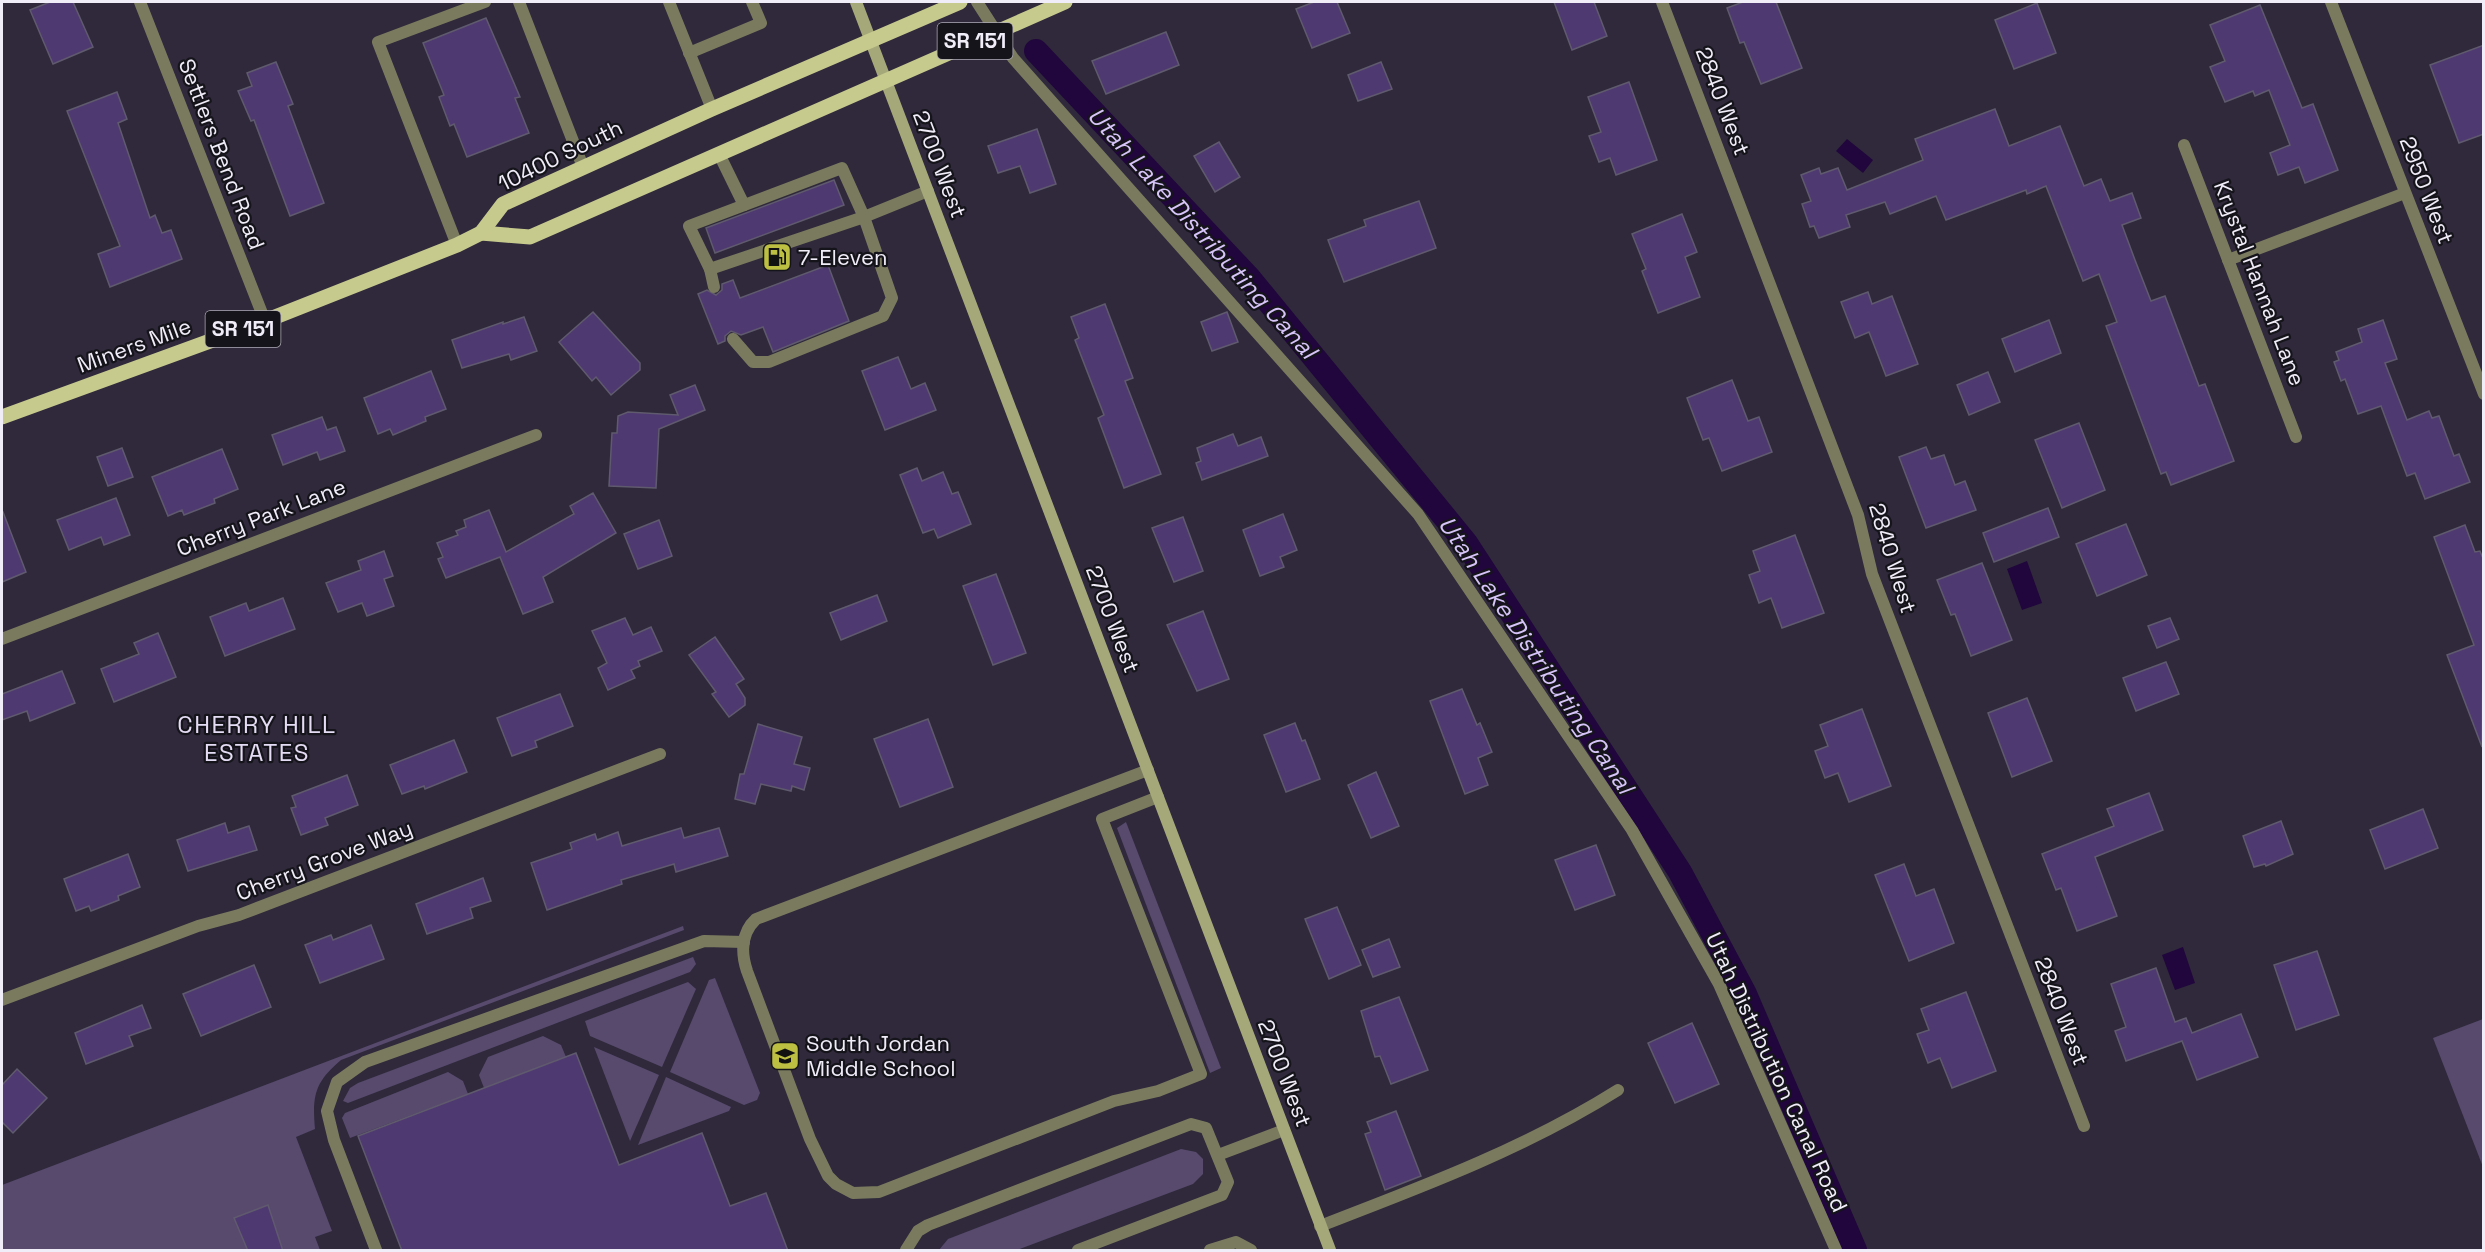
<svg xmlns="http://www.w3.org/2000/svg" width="2485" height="1252" font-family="'Space Grotesk',sans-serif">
  <rect width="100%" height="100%" fill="#2f293b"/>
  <g fill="#574a6d">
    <path d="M 1126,822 L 1221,1068 L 1210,1073 L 1117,828 Z"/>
    <path d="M 683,926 L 684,930 L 341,1060 C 315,1082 312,1095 315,1129 L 296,1137 L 332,1231 L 315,1237 L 320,1250 L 2,1250 L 2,1185 Z"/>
    <path d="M 693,957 L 696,964 L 690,972 L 348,1103 L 343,1101 L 350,1088 L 358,1083 Z"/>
    <path d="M 715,978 L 760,1093 L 757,1100 L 744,1105 L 670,1072 L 709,980 Z"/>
    <path d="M 688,982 L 696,989 L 662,1067 L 590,1036 L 585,1021 Z"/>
    <path d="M 2483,1019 L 2483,1167 L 2433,1038 Z"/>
    <path d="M 543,1036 L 561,1045 L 566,1057 L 484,1088 L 479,1075 L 488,1057 Z"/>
    <path d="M 594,1047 L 659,1075 L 630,1141 Z"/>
    <path d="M 448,1072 L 463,1081 L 468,1094 L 350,1138 L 342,1118 L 345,1113 Z"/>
    <path d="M 666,1077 L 731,1107 L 729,1111 L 638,1145 Z"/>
    <path d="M 1181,1149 L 1196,1152 L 1203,1159 L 1203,1174 L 1193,1184 L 1017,1250 L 939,1250 L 948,1239 Z"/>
  </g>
  <g fill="#20063c">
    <path d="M 1847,139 L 1873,160 L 1863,173 L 1836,151 Z"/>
    <path d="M 2027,561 L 2042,603 L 2022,610 L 2007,569 Z"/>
    <path d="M 2183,947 L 2195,983 L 2175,990 L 2162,955 Z"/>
  </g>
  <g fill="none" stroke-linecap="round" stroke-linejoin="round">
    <path stroke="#20063c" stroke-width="24" d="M 1036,51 L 1250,279 L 1466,543 L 1680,872 L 1745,994 L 1855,1250"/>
  </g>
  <g fill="#4f3971" stroke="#605a6e" stroke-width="1.5">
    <path d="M 50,2 L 73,2 L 93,47 L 53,64 L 30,10 Z"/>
    <path d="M 1314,2 L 1337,2 L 1350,33 L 1312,48 L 1296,9 Z"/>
    <path d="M 1554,2 L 1594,2 L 1607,36 L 1572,50 Z"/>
    <path d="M 1743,2 L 1776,2 L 1802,68 L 1761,84 L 1744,42 L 1740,43 L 1727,8 Z"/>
    <path d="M 2037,3 L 2056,53 L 2014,69 L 1995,20 Z"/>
    <path d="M 2260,5 L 2302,108 L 2313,104 L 2338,170 L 2305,183 L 2299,167 L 2278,175 L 2270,153 L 2290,145 L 2269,90 L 2255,96 L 2253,91 L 2225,102 L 2210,67 L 2225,61 L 2210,25 Z"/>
    <path d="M 486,18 L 520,97 L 515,98 L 529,133 L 467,157 L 454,124 L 450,126 L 439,97 L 444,95 L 423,43 Z"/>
    <path d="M 1166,32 L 1179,65 L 1106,94 L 1092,61 Z"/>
    <path d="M 2484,45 L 2484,134 L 2459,143 L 2430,65 Z"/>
    <path d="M 276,62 L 293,104 L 288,106 L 324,203 L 290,216 L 254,120 L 251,121 L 238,91 L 252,86 L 247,73 Z"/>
    <path d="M 1381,62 L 1392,89 L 1358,101 L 1348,75 Z"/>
    <path d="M 1629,82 L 1657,160 L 1616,175 L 1610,158 L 1599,162 L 1589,136 L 1601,132 L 1588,97 Z"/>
    <path d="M 117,92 L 127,119 L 118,123 L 150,218 L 155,215 L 162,233 L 171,230 L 182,259 L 110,287 L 98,254 L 120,246 L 67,111 Z"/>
    <path d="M 1995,109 L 2009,146 L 2060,126 L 2084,186 L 2101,179 L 2110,201 L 2132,193 L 2141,218 L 2122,225 L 2135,260 L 2151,301 L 2165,296 L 2199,386 L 2205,384 L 2234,461 L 2171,485 L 2166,472 L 2161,474 L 2106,326 L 2117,322 L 2099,274 L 2083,281 L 2046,186 L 2027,194 L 2026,190 L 1946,220 L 1936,196 L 1890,214 L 1885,202 L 1846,215 L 1850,227 L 1819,238 L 1814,226 L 1810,227 L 1802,204 L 1811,201 L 1801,175 L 1819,168 L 1821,174 L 1838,168 L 1847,190 L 1923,160 L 1915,139 Z"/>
    <path d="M 1037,129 L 1056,184 L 1030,193 L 1020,166 L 998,173 L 988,146 Z"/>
    <path d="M 1219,142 L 1240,177 L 1215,192 L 1194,156 Z"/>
    <path d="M 834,180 L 844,205 L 715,253 L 706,228 Z"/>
    <path d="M 1419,201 L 1436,248 L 1344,282 L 1328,240 L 1366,226 L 1364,220 Z"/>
    <path d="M 1682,214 L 1697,252 L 1685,257 L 1700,297 L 1658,313 L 1642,271 L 1646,269 L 1632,234 Z"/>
    <path d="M 828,265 L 849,321 L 773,352 L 763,327 L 741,335 L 731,331 L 725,336 L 725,341 L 718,344 L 698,294 L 707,290 L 716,295 L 722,290 L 722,284 L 733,280 L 740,298 Z"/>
    <path d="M 1868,292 L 1872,304 L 1892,296 L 1918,364 L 1886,376 L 1869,332 L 1855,338 L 1841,302 Z"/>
    <path d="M 1105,304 L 1133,378 L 1125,381 L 1161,474 L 1124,488 L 1098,418 L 1104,415 L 1075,340 L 1079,338 L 1071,317 Z"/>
    <path d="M 593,312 L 640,363 L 640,370 L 611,395 L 596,377 L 592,381 L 559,342 Z"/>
    <path d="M 1227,312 L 1238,342 L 1212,351 L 1201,322 Z"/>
    <path d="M 524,317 L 537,351 L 511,360 L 509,354 L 462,368 L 452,340 L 503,322 L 503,324 Z"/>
    <path d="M 2049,320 L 2061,353 L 2015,372 L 2002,339 Z"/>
    <path d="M 2383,320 L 2397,359 L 2385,363 L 2407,420 L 2429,411 L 2432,418 L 2439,416 L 2454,456 L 2459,454 L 2470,482 L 2425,499 L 2415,473 L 2407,476 L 2381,406 L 2358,414 L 2345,379 L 2341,381 L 2334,362 L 2339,360 L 2336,352 L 2362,342 L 2358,329 Z"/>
    <path d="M 898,357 L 911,389 L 925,383 L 936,410 L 885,430 L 862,371 Z"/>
    <path d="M 431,371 L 446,409 L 425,417 L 426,421 L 393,435 L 390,429 L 378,434 L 364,398 Z"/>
    <path d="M 1988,372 L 2000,402 L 1969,415 L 1957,385 Z"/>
    <path d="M 1732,380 L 1748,421 L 1759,417 L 1772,452 L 1722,471 L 1709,438 L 1703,440 L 1687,398 Z"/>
    <path d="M 695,385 L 705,410 L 659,429 L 656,488 L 609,486 L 612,433 L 617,433 L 618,416 L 628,412 L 678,415 L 670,395 Z"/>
    <path d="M 322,417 L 327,430 L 336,427 L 345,451 L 320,460 L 317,452 L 283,465 L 272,435 Z"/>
    <path d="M 2079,423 L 2105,490 L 2062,508 L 2035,440 Z"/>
    <path d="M 1233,434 L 1238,446 L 1261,437 L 1268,456 L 1202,480 L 1196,463 L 1201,461 L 1197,448 Z"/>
    <path d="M 1926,447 L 1931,459 L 1944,455 L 1955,485 L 1965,481 L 1976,510 L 1926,528 L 1899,457 Z"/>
    <path d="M 122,448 L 133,477 L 108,486 L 97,457 Z"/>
    <path d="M 222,449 L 238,489 L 214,499 L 215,503 L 184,515 L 182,510 L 168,516 L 152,477 Z"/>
    <path d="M 917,468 L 922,481 L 943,472 L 952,494 L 958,492 L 971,524 L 938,538 L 934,529 L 923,533 L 900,475 Z"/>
    <path d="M 593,493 L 616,533 L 543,577 L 553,602 L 523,614 L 500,557 L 446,578 L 438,559 L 443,557 L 437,543 L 458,535 L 456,531 L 466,527 L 464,520 L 489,510 L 506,552 L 574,514 L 570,506 Z"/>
    <path d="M 116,498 L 130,535 L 104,545 L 101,537 L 69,550 L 57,520 Z"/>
    <path d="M 2048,508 L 2059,537 L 1994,562 L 1983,533 Z"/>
    <path d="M 3,512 L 26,572 L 2,582 L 2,513 Z"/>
    <path d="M 1283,514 L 1297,550 L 1280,557 L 1284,567 L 1260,576 L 1243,530 Z"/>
    <path d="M 1183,517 L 1203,571 L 1174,582 L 1152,528 Z"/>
    <path d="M 659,520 L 672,556 L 638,569 L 624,534 Z"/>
    <path d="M 2126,524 L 2147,575 L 2097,596 L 2076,544 Z"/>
    <path d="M 2465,525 L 2475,552 L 2480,551 L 2484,561 L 2482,747 L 2447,655 L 2474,645 L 2434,537 Z"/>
    <path d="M 1795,535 L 1824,613 L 1782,628 L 1771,598 L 1759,603 L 1749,575 L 1760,571 L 1753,551 Z"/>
    <path d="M 384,551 L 393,576 L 384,579 L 394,606 L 367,616 L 362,603 L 338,612 L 326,583 L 361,570 L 358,561 Z"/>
    <path d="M 1982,563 L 2012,640 L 1971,656 L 1955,614 L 1951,615 L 1937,580 Z"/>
    <path d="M 996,574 L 1026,653 L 993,665 L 963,586 Z"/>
    <path d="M 877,595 L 887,621 L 841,640 L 830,613 Z"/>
    <path d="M 283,598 L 295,629 L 225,656 L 210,617 L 246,603 L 249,611 Z"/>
    <path d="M 1203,611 L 1229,679 L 1197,691 L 1167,625 Z"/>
    <path d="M 625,618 L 633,635 L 651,627 L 662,651 L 638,661 L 640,666 L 631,670 L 635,678 L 608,690 L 598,668 L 607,663 L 592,631 Z"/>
    <path d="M 2170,618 L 2179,639 L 2157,648 L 2148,626 Z"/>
    <path d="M 158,633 L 176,677 L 114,702 L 101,669 L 139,654 L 134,643 Z"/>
    <path d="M 715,637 L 744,679 L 736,684 L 745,698 L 745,705 L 729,717 L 712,694 L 716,692 L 689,655 Z"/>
    <path d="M 2166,662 L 2179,694 L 2136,711 L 2123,678 Z"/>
    <path d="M 62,671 L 75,703 L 30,721 L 27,711 L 2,720 L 2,694 Z"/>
    <path d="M 1462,689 L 1477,725 L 1480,723 L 1492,752 L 1478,758 L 1488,785 L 1465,794 L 1430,701 Z"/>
    <path d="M 560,694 L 573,726 L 535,741 L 537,747 L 512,756 L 497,718 Z"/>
    <path d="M 2027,698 L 2052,761 L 2012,777 L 1988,713 Z"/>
    <path d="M 1862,709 L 1891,786 L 1849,802 L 1838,773 L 1825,778 L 1815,751 L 1828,746 L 1820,725 Z"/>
    <path d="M 928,719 L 953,787 L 900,807 L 874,739 Z"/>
    <path d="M 1295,723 L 1302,741 L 1305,740 L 1320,779 L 1286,792 L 1264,735 Z"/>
    <path d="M 758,724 L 802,737 L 794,764 L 810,768 L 804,790 L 792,786 L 791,791 L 761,784 L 755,804 L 735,799 L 740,774 L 744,774 Z"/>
    <path d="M 454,740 L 467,772 L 425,789 L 424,786 L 402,794 L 390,765 Z"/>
    <path d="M 1376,772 L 1399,826 L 1371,838 L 1348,785 Z"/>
    <path d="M 347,775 L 358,805 L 325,818 L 328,825 L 301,835 L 291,808 L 296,807 L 292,796 Z"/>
    <path d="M 2149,793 L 2163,830 L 2095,857 L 2117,916 L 2077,931 L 2061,888 L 2056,890 L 2042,854 L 2114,826 L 2107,809 Z"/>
    <path d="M 2423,809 L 2438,848 L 2385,869 L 2370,830 Z"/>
    <path d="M 2281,821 L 2293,854 L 2266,866 L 2265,864 L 2254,867 L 2243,836 Z"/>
    <path d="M 225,823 L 228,833 L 249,826 L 257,850 L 188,871 L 177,840 Z"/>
    <path d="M 681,828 L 684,838 L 719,828 L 728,856 L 676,872 L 674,864 L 621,880 L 622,884 L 547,910 L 531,863 L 572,849 L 570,843 L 595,834 L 597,840 L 618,832 L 622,846 Z"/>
    <path d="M 1596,845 L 1615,895 L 1575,910 L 1555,860 Z"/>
    <path d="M 128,854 L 140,887 L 118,896 L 119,900 L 91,911 L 89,906 L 76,911 L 64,879 Z"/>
    <path d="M 1904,864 L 1916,896 L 1934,889 L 1954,943 L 1909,961 L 1875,875 Z"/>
    <path d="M 483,878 L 491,901 L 470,908 L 473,918 L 427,934 L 416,904 Z"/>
    <path d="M 1337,907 L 1361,965 L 1329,979 L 1305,919 Z"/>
    <path d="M 371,925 L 384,959 L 320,983 L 305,945 L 331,935 L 333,940 Z"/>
    <path d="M 1389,939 L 1400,967 L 1373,977 L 1362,950 Z"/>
    <path d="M 2317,951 L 2339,1015 L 2296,1030 L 2274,965 Z"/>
    <path d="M 254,965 L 271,1007 L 201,1036 L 183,994 Z"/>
    <path d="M 2156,968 L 2175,1022 L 2186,1018 L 2192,1033 L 2241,1014 L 2258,1057 L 2197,1080 L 2182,1041 L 2126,1061 L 2115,1031 L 2126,1027 L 2111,984 Z"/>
    <path d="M 1966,992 L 1996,1071 L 1952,1088 L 1940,1058 L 1928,1063 L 1917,1034 L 1929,1030 L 1921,1009 Z"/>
    <path d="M 1399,997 L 1428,1070 L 1391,1084 L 1380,1056 L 1375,1057 L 1361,1011 Z"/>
    <path d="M 142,1005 L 151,1028 L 129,1036 L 133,1046 L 86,1064 L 75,1033 Z"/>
    <path d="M 1692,1023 L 1719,1084 L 1675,1103 L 1648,1043 Z"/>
    <path d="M 576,1053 L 619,1165 L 702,1133 L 730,1206 L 766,1193 L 788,1251 L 402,1251 L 358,1136 Z"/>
    <path d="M 17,1069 L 47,1098 L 13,1133 L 2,1122 L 2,1085 Z"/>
    <path d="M 1396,1111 L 1421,1176 L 1385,1190 L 1365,1134 L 1371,1132 L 1367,1122 Z"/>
    <path d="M 268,1205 L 283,1251 L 248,1251 L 234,1218 Z"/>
  </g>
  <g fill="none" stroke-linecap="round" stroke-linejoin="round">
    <g stroke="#7a7b5e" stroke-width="12">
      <path d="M 519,2 L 583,167"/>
      <path d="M 669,2 L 712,109"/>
      <path d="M 977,2 L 1013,58 L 1418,514 L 1632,830 L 1719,984 L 1836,1250"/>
      <path d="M 689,53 L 761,23 L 752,2"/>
      <path d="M 719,154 L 744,205"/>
      <path d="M 457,245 L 378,42 L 485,2"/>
      <path d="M 710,269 L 714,287"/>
      <path d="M 733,339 L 753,362 L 769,362 L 883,316 L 892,298 L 864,217 L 842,168 L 689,226 L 710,269 L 864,217 L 928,191"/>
      <path d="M 1148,770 L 756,919 C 741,933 741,953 747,971 L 810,1139 L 828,1176 L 836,1184 L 853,1193 L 879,1192 L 1114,1101 L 1158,1091 L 1201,1074 L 1102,819 L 1158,797"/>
      <path d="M 1218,1155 L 1284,1130"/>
      <path d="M 1320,1226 C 1422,1187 1526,1148 1618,1090"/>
      <path d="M 376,1250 L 334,1140 L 327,1111 L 337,1082 L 365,1062 L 704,941 L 744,942"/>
      <path d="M 906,1250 L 918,1231 L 928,1225 L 1191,1124 L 1206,1128 L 1228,1182 L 1222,1195 L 1078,1250"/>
      <path d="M 1210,1250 L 1236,1242 L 1251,1250"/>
    </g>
    <g stroke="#7a7b5e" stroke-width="12">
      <path d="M 140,2 L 265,321"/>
      <path d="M 1662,2 L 1858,515 L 1872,574 L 2084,1126"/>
      <path d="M 2331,2 L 2484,394"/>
      <path d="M 2184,145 L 2296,437"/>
      <path d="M 2228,260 L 2405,193"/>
      <path d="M 2,639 L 536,435"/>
      <path d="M 2,1000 L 198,926 L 239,915 L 660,754"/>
    </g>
    <path stroke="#a5a879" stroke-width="12" d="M 856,2 L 1330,1250"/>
    <g stroke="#c7ca8d" stroke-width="15">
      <path d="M 481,233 L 530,237 L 1065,2"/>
      <path d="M 2,417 L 265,321 L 457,245 L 481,233 L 503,204 L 712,109 L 960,2"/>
    </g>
  </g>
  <defs>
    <g id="fuel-square" transform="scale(1.5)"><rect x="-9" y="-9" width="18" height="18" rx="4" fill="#bdbf43" stroke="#16141b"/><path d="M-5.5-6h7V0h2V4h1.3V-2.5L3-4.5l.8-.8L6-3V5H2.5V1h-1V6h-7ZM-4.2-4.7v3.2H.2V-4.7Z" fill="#111"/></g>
    <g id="school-square" transform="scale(1.5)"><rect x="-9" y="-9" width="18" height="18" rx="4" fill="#bdbf43" stroke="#16141b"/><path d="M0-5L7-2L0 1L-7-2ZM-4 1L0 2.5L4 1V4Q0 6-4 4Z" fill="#111"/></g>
  </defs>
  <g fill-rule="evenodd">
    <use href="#fuel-square" x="777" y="257"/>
    <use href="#school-square" x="785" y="1056"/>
  </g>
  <g text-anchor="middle" stroke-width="4.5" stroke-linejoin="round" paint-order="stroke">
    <g fill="#16141b" stroke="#afabb6" stroke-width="1.5">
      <rect x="937.5" y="23" width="75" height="36" rx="4.5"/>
      <rect x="205.5" y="311" width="75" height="36" rx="4.5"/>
    </g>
    <g font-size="21" font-weight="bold" fill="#f0ecf8">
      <text x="975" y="48">SR 151</text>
      <text x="243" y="336">SR 151</text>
    </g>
    <g font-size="22" fill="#f0ecf8" stroke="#16141b">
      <text transform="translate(1723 101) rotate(69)" y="8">2840 West</text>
      <text transform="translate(222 154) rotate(69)" y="8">Settlers Bend Road</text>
      <text transform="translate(560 155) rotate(-26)" y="8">10400 South</text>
      <text transform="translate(940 164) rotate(69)" y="8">2700 West</text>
      <text transform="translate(2427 190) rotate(69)" y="8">2950 West</text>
      <text transform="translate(2260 283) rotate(69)" y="8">Krystal Hannah Lane</text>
      <text transform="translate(134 345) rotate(-20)" y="8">Miners Mile</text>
      <text transform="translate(261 517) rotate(-21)" y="8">Cherry Park Lane</text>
      <text transform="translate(1893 558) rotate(73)" y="8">2840 West</text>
      <text transform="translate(1113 619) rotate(69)" y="8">2700 West</text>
      <text transform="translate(324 860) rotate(-21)" y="8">Cherry Grove Way</text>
      <text transform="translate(2062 1011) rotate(69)" y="8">2840 West</text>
      <text transform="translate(1777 1072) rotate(65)" y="8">Utah Distribution Canal Road</text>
      <text transform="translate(1285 1073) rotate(69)" y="8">2700 West</text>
    </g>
    <g font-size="22" fill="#f0ecf8" stroke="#16141b" text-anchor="start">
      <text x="798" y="265">7-Eleven</text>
      <text x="806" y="1051">South Jordan<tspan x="806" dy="25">Middle School</tspan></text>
    </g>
    <g font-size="24" font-style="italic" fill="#d6c4f9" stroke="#16141b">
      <text transform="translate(1202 233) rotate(48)" y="8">Utah Lake Distributing Canal</text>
      <text transform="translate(1536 655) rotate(56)" y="8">Utah Lake Distributing Canal</text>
    </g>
    <g font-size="24" letter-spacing="1.5" fill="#e4dcf4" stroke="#16141b">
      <text x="257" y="733">CHERRY HILL<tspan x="257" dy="28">ESTATES</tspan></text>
    </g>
  </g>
  <rect width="2485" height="1252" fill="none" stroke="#f0ecf8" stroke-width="6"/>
</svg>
